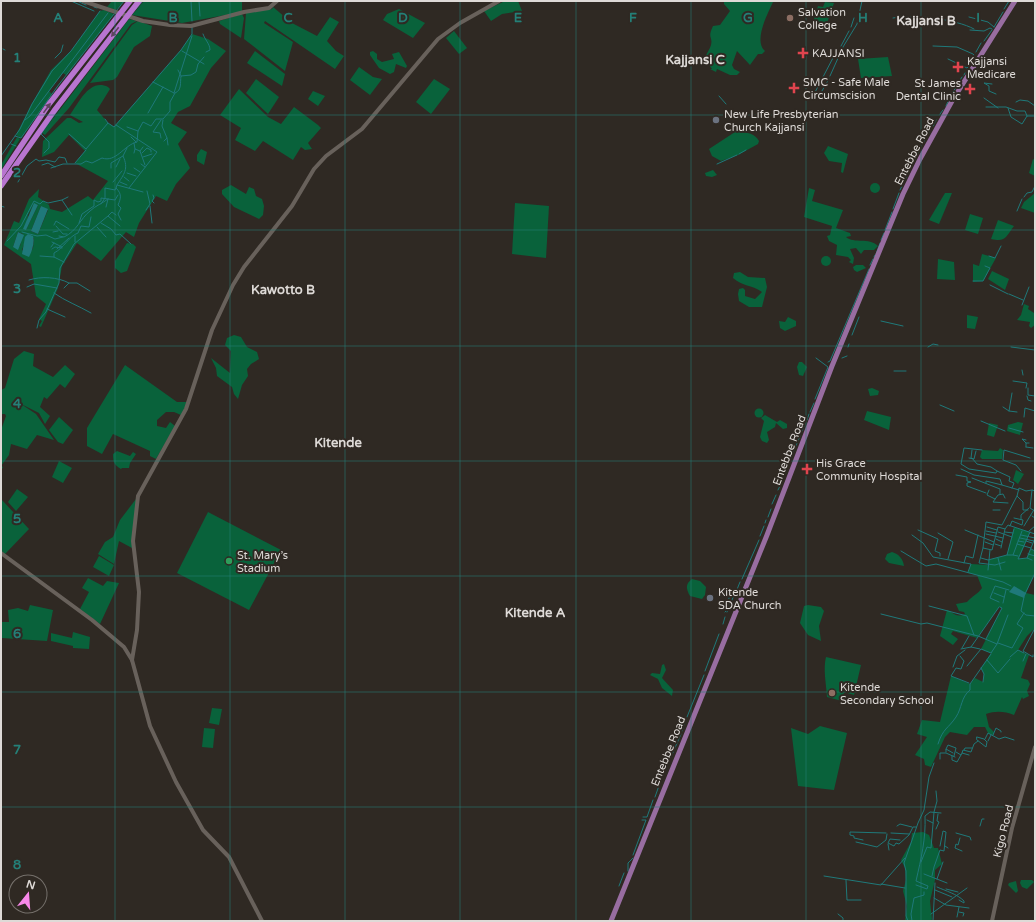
<svg xmlns="http://www.w3.org/2000/svg" width="1036" height="922" font-family="'Varela Round',sans-serif">
  <rect width="100%" height="100%" fill="#2f2923"/>
  <g fill="#09623b" fill-rule="evenodd">
    <path d="M 112,1 L 124,1 L 116,10 L 107,7 Z"/>
    <path d="M 144,1 L 242,1 L 242,12 L 182,23 L 132,15 Z"/>
    <path d="M 505,1 L 518,1 L 522,11 L 502,14 L 491,21 L 484,11 Z"/>
    <path d="M 724,1 L 773,2 C 768,13 753,41 765,51 L 762,54 L 758,54 L 750,65 L 737,51 L 732,65 L 734,69 L 740,72 L 737,75 L 730,75 L 717,69 L 716,72 L 710,69 L 712,69 L 709,65 L 710,63 L 705,58 C 706,54 710,49 711,45 C 713,36 707,39 713,26 L 720,25 L 730,11 L 724,4 Z"/>
    <path d="M 825,2 L 834,3 L 827,23 L 824,26 L 813,23 L 818,6 L 823,7 Z"/>
    <path d="M 273,7 L 292,23 L 317,36 L 330,17 L 339,22 L 327,41 L 336,51 L 344,56 L 335,69 L 265,21 L 264,23 L 293,42 L 285,71 L 244,39 L 246,13 L 272,9 Z"/>
    <path d="M 399,9 L 425,23 L 413,38 L 383,20 L 387,14 Z"/>
    <path d="M 104,10 L 114,14 L 66,75 L 63,73 L 49,91 L 52,94 L 21,138 L 16,135 L 30,107 L 51,70 L 71,51 L 100,11 Z"/>
    <path d="M 242,14 L 244,18 L 241,38 L 220,24 L 219,21 Z"/>
    <path d="M 129,19 L 137,21 L 131,24 L 69,108 L 45,135 L 42,133 Z"/>
    <path d="M 138,21 L 152,26 L 150,36 L 134,47 L 117,77 L 113,80 L 90,83 L 132,25 Z"/>
    <path d="M 454,31 L 467,48 L 459,54 L 446,38 Z"/>
    <path d="M 192,34 L 208,39 L 226,51 L 211,68 L 190,106 L 178,112 L 171,123 L 187,132 L 178,144 L 190,168 L 176,184 L 167,201 L 156,196 L 139,223 L 134,237 L 126,232 L 101,261 L 77,243 L 62,266 L 58,288 L 41,327 L 39,326 L 42,321 L 39,319 L 46,304 L 36,296 L 31,264 L 4,245 L 14,221 L 19,223 L 29,199 L 39,189 L 38,197 L 49,205 L 50,209 L 62,212 L 88,196 L 93,200 L 108,181 L 75,163 L 85,151 L 69,135 L 54,152 L 42,157 L 43,141 L 67,118 L 71,118 L 79,123 L 83,122 L 70,115 C 79,102 90,78 108,87 L 110,89 L 97,110 L 108,123 L 114,127 L 181,50 ZM 34,204 L 38,205 L 26,230 L 28,215 ZM 41,206 L 48,210 L 38,234 L 31,231 ZM 18,232 L 23,234 L 20,246 L 13,247 ZM 34,238 L 33,248 L 28,256 L 22,250 L 26,239 Z"/>
    <path d="M 255,51 L 285,74 L 282,86 L 247,63 Z"/>
    <path d="M 373,51 L 377,54 L 377,59 L 382,62 L 394,59 L 392,54 L 399,52 L 407,66 L 406,68 L 396,64 L 394,72 L 390,74 L 379,68 L 370,55 L 370,52 Z"/>
    <path d="M 888,57 L 892,76 L 861,78 L 858,59 Z"/>
    <path d="M 359,67 L 373,77 L 382,79 L 370,95 L 350,80 Z"/>
    <path d="M 256,79 L 279,97 L 268,114 L 246,93 Z"/>
    <path d="M 434,79 L 450,89 L 431,114 L 416,102 Z"/>
    <path d="M 239,89 L 268,117 L 281,124 L 294,107 L 318,125 L 321,128 L 308,143 L 312,149 L 305,150 L 301,147 L 293,160 L 263,141 L 255,151 L 235,140 L 241,128 L 220,115 Z"/>
    <path d="M 313,91 L 325,96 L 318,106 L 308,99 Z"/>
    <path d="M 735,132 C 743,131 755,133 759,141 L 758,144 L 738,155 L 721,161 L 712,156 L 709,149 Z"/>
    <path d="M 17,137 L 20,139 L 1,170 L 1,165 Z"/>
    <path d="M 828,146 L 848,154 L 843,173 L 841,172 L 842,163 L 829,161 L 824,153 Z"/>
    <path d="M 201,149 L 207,152 L 204,165 L 197,161 L 197,155 Z"/>
    <path d="M 1033,159 L 1035,160 L 1035,176 L 1029,173 Z"/>
    <path d="M 713,170 L 717,175 L 712,177 L 706,176 L 705,173 Z"/>
    <circle cx="875" cy="188" r="5"/>
    <path d="M 231,185 L 246,194 L 249,187 L 254,189 L 256,196 L 262,199 L 264,206 L 263,215 L 259,219 L 234,207 L 222,194 L 222,190 Z"/>
    <path d="M 809,188 L 815,190 L 812,201 L 843,210 L 836,228 L 850,233 L 851,236 L 846,237 C 854,244 869,237 878,246 L 874,250 L 864,250 L 861,254 L 856,248 L 850,249 L 854,258 L 853,264 L 849,262 L 851,260 L 848,257 L 836,255 L 837,245 L 829,241 L 827,236 L 830,235 L 832,226 L 804,217 Z"/>
    <path d="M 945,193 L 952,193 L 939,224 L 929,220 Z"/>
    <path d="M 1035,193 L 1035,213 L 1021,208 L 1024,202 Z"/>
    <path d="M 515,203 L 549,206 L 546,258 L 512,254 Z"/>
    <path d="M 970,214 L 983,218 L 978,234 L 965,230 Z"/>
    <path d="M 998,220 L 1014,226 C 1005,238 1006,242 991,239 Z"/>
    <path d="M 127,243 L 133,244 L 136,247 L 127,271 L 121,273 L 115,268 L 115,261 Z"/>
    <path d="M 982,254 L 996,258 L 983,281 L 973,282 L 973,264 L 979,266 Z"/>
    <circle cx="826" cy="261" r="5"/>
    <path d="M 938,259 L 954,262 L 955,280 L 937,279 Z"/>
    <path d="M 856,265 L 863,265 L 866,268 L 857,272 L 854,270 L 853,267 Z"/>
    <path d="M 992,271 L 1009,279 L 1005,290 L 988,279 Z"/>
    <path d="M 740,272 L 748,277 L 765,278 L 767,287 L 762,307 L 749,307 L 739,301 L 738,294 L 739,289 L 743,288 L 745,290 L 745,296 L 755,299 L 762,292 C 751,284 743,287 733,278 L 734,273 Z"/>
    <path d="M 1024,304 L 1029,306 L 1028,309 L 1034,313 L 1035,325 L 1031,328 L 1029,326 L 1030,322 L 1017,320 L 1021,315 Z"/>
    <path d="M 967,315 L 978,317 L 975,329 L 967,328 Z"/>
    <path d="M 788,317 L 796,321 L 796,326 L 785,331 L 780,328 L 779,321 L 785,322 Z"/>
    <path d="M 234,335 L 241,337 L 247,347 L 257,352 L 259,359 L 251,364 L 247,369 L 248,376 L 242,385 L 238,399 L 234,394 L 232,387 L 217,376 L 216,368 L 211,358 L 230,373 L 231,351 L 225,345 L 227,338 Z"/>
    <path d="M 24,351 L 34,354 L 33,366 L 53,377 L 65,365 L 75,374 L 65,388 L 60,384 L 47,399 L 44,397 L 40,407 L 50,416 L 45,424 L 39,413 L 21,404 L 36,414 L 54,440 L 37,435 L 27,449 L 11,444 L 9,455 L 1,466 L 3,467 L 1,471 L 1,430 L 6,416 L 5,414 L 1,414 L 1,390 L 5,388 L 14,359 Z"/>
    <path d="M 799,362 L 802,362 L 807,367 L 803,376 L 799,375 L 797,367 Z"/>
    <path d="M 125,365 L 177,402 L 188,402 L 181,415 L 174,412 L 166,412 L 157,420 L 157,426 L 166,428 L 170,422 L 175,426 L 156,459 L 150,456 L 150,451 L 113,434 L 102,454 L 87,446 L 87,428 Z"/>
    <path d="M 872,388 L 879,391 L 878,395 L 870,396 L 868,389 Z"/>
    <circle cx="759" cy="413" r="4.5"/>
    <path d="M 867,411 L 891,417 L 889,430 L 864,420 Z"/>
    <path d="M 765,415 L 777,422 L 780,420 L 787,424 L 787,428 L 783,429 L 776,423 L 775,427 L 767,432 L 769,440 L 767,443 L 762,441 L 760,437 L 764,421 L 761,418 Z"/>
    <path d="M 59,417 L 73,430 L 63,444 L 58,442 L 49,430 Z"/>
    <path d="M 1018,422 L 1023,423 L 1020,435 L 1007,431 L 1008,425 Z"/>
    <path d="M 989,423 L 998,425 L 994,437 L 987,435 Z"/>
    <path d="M 1000,448 L 1003,450 L 1002,459 L 982,459 L 980,457 L 982,450 L 998,451 Z"/>
    <path d="M 117,451 L 130,456 L 133,452 L 136,454 L 130,463 L 129,468 L 122,468 L 121,469 C 114,465 113,462 113,454 Z"/>
    <path d="M 59,461 L 72,468 L 63,483 L 52,477 Z"/>
    <path d="M 1016,470 L 1024,474 L 1018,484 L 1013,480 Z"/>
    <path d="M 17,489 L 28,497 L 16,511 L 8,502 Z"/>
    <path d="M 1,499 L 29,529 L 5,554 L 1,551 Z"/>
    <path d="M 136,499 L 138,499 L 132,533 L 132,548 L 119,541 L 114,564 L 98,554 L 105,542 L 113,537 L 120,520 Z"/>
    <path d="M 208,512 L 281,550 L 249,610 L 177,573 Z"/>
    <path d="M 1014,527 L 1030,532 L 1019,559 L 1027,558 L 1030,549 L 1035,551 L 1035,573 L 1026,593 L 1035,595 L 1035,628 L 1027,636 L 1018,650 L 1029,655 L 1021,678 L 1028,680 L 1030,684 L 1027,691 L 1029,696 L 1023,699 L 1022,697 L 1014,715 C 1004,711 995,711 986,714 L 989,727 L 994,732 L 993,735 L 988,733 L 985,727 L 974,727 L 967,735 L 950,732 L 945,737 L 931,767 L 925,765 L 924,759 L 915,755 L 927,737 L 917,734 L 922,720 L 940,722 L 951,676 L 970,684 L 975,678 L 983,682 L 984,674 L 981,668 L 991,653 L 981,649 L 1002,608 L 999,607 L 977,638 L 953,631 L 951,634 L 958,639 L 953,645 L 940,636 L 947,610 C 954,613 956,618 965,614 L 964,612 L 959,611 L 956,604 L 967,602 C 972,596 978,594 982,588 L 977,575 L 968,573 L 971,564 L 989,565 L 988,560 L 1007,555 Z"/>
    <path d="M 892,552 C 899,554 903,559 904,566 L 889,563 L 885,559 L 887,554 Z"/>
    <path d="M 99,556 L 114,565 L 109,576 L 93,567 Z"/>
    <path d="M 88,578 L 103,586 L 107,581 L 119,583 L 100,624 L 80,609 L 89,592 L 82,588 Z"/>
    <path d="M 692,579 L 700,581 L 706,587 L 705,595 L 702,599 L 690,596 C 686,589 685,584 692,579 Z"/>
    <path d="M 30,605 L 53,610 L 47,641 L 2,638 L 1,659 L 1,622 L 9,622 L 8,610 L 18,608 L 28,611 Z"/>
    <path d="M 808,605 L 821,607 L 824,611 L 819,626 L 821,641 L 808,635 L 800,623 L 804,606 Z"/>
    <path d="M 73,632 L 90,637 L 89,649 L 73,648 L 73,646 L 51,641 L 51,633 L 72,638 Z"/>
    <path d="M 826,657 L 861,665 L 854,695 L 844,692 L 842,701 L 827,697 C 826,683 823,669 826,657 Z"/>
    <path d="M 664,664 L 666,670 L 662,678 L 673,690 L 672,696 L 662,688 L 658,679 L 650,675 L 652,673 L 660,674 L 662,665 Z"/>
    <path d="M 212,708 L 222,709 L 219,725 L 209,723 Z"/>
    <path d="M 820,726 L 847,733 L 834,790 L 798,786 L 791,728 L 808,734 Z"/>
    <path d="M 204,728 L 215,729 L 213,748 L 202,747 Z"/>
    <path d="M 923,832 L 929,835 L 934,848 L 938,848 L 942,864 L 935,870 L 935,880 L 930,901 L 932,919 L 931,921 L 905,921 L 907,906 L 903,891 L 906,880 L 905,868 L 901,860 L 911,842 L 912,833 Z"/>
    <path d="M 1021,880 L 1032,880 L 1034,882 L 1027,889 L 1022,887 L 1020,883 Z"/>
    <path d="M 1016,881 L 1018,891 L 1016,893 L 1008,885 L 1009,883 Z"/>
  </g>
  <g fill="#1f797a">
    <path d="M 34,203 L 38,205 L 26,230 L 23,229 Z"/>
    <path d="M 41,206 L 48,209 L 38,234 L 31,231 Z"/>
    <path d="M 18,232 L 24,235 L 18,250 L 13,247 Z"/>
    <path d="M 28,234 L 33,236 C 35,242 32,251 29,257 L 22,254 L 25,237 Z"/>
    <path d="M 1014,586 L 1026,593 L 1024,598 L 1009,592 Z"/>
  </g>
  <g fill="none" stroke-linecap="round" stroke-linejoin="round">
    <g stroke="#1f797a" stroke-width="1">
      <path d="M 71,1 L 94,11"/>
      <path d="M 77,1 L 86,5"/>
      <path d="M 191,1 L 192,21"/>
      <path d="M 199,1 L 200,16"/>
      <path d="M 946,1 L 952,1"/>
      <path d="M 94,7 L 97,8"/>
      <path d="M 1004,9 L 1009,1"/>
      <path d="M 117,10 L 124,1"/>
      <path d="M 134,11 L 143,1"/>
      <path d="M 969,17 L 988,22 L 994,27"/>
      <path d="M 893,18 C 913,14 956,19 974,29"/>
      <path d="M 851,27 L 854,18"/>
      <path d="M 994,27 L 1003,12"/>
      <path d="M 970,30 L 984,31 L 990,28 L 992,29"/>
      <path d="M 203,34 C 205,40 210,44 210,50 L 206,52"/>
      <path d="M 984,41 L 992,30"/>
      <path d="M 841,46 L 849,31"/>
      <path d="M 933,46 L 957,47 L 973,54 L 974,55 L 969,64"/>
      <path d="M 3,49 L 5,50"/>
      <path d="M 182,51 L 204,64"/>
      <path d="M 976,52 L 981,43"/>
      <path d="M 55,58 L 61,52 L 63,45"/>
      <path d="M 948,59 L 967,68 L 968,67"/>
      <path d="M 178,70 L 181,76"/>
      <path d="M 964,75 L 965,73"/>
      <path d="M 830,76 L 843,47 L 857,24 L 862,1"/>
      <path d="M 153,82 L 174,93"/>
      <path d="M 992,84 L 984,83 L 989,86 L 989,91 L 996,94"/>
      <path d="M 957,85 L 962,77"/>
      <path d="M 174,93 L 192,36"/>
      <path d="M 952,94 L 956,87"/>
      <path d="M 719,96 L 726,104"/>
      <path d="M 819,96 L 829,79"/>
      <path d="M 812,98 L 834,56"/>
      <path d="M 984,98 L 998,108"/>
      <path d="M 1016,102 L 1020,100 L 1028,101 L 1035,106"/>
      <path d="M 946,106 L 950,97"/>
      <path d="M 986,107 L 1006,107 L 1017,111 L 1025,111 L 1027,116"/>
      <path d="M 1008,108 L 1011,117 L 1022,124 L 1027,116 L 1035,116"/>
      <path d="M 148,113 L 163,87"/>
      <path d="M 940,114 L 943,110"/>
      <path d="M 105,119 L 108,123"/>
      <path d="M 25,120 L 30,116 L 108,13"/>
      <path d="M 161,120 L 153,132 L 160,133 L 161,138"/>
      <path d="M 163,120 L 162,126 L 167,138 L 164,141"/>
      <path d="M 116,125 L 157,152 L 129,188"/>
      <path d="M 933,126 L 936,120"/>
      <path d="M 127,127 L 138,131"/>
      <path d="M 69,134 L 86,149 L 108,123 L 114,127 L 181,50 L 192,34 L 192,27"/>
      <path d="M 15,136 L 21,138 L 57,87 L 114,14"/>
      <path d="M 927,136 L 931,128"/>
      <path d="M 131,137 L 136,142"/>
      <path d="M 167,138 L 168,145"/>
      <path d="M 134,143 L 135,149 L 140,151 L 145,165"/>
      <path d="M 923,143 L 926,138"/>
      <path d="M 11,144 L 16,146"/>
      <path d="M 127,148 L 123,156 C 129,169 124,174 117,185 L 143,192"/>
      <path d="M 140,151 L 143,147"/>
      <path d="M 44,153 L 49,148 L 49,142 L 41,134 L 60,107"/>
      <path d="M 134,153 L 135,149"/>
      <path d="M 142,153 L 147,148 L 151,150 L 151,152"/>
      <path d="M 739,154 L 746,150"/>
      <path d="M 1,156 L 20,129 L 32,104 L 52,71 L 71,51 L 100,11"/>
      <path d="M 143,157 L 152,154"/>
      <path d="M 75,163 L 86,150"/>
      <path d="M 141,164 L 145,167"/>
      <path d="M 717,164 L 737,155"/>
      <path d="M 42,165 L 48,163 L 55,167"/>
      <path d="M 116,167 L 120,159"/>
      <path d="M 51,168 L 63,164 L 81,164 L 86,161 L 92,163 L 102,158 C 116,163 124,145 137,142 L 138,131 L 143,122 L 151,126 L 156,119 L 163,119 L 170,111 L 170,102 L 175,93 C 182,90 180,83 181,76 L 191,75 L 196,72 L 198,64 L 204,57"/>
      <path d="M 111,168 L 111,163 L 123,156"/>
      <path d="M 134,168 L 140,172"/>
      <path d="M 127,173 L 136,176"/>
      <path d="M 124,177 L 129,181"/>
      <path d="M 18,182 L 27,166 L 36,159 L 39,161 L 46,160 L 55,162 L 59,157 L 65,158 L 67,163"/>
      <path d="M 113,182 L 122,171"/>
      <path d="M 120,182 L 127,185"/>
      <path d="M 117,185 L 116,188 C 122,194 121,198 118,205 L 121,208 L 118,214 L 121,220"/>
      <path d="M 900,190 L 920,149"/>
      <path d="M 153,195 L 154,198 L 152,201 L 154,203"/>
      <path d="M 68,197 L 62,200 L 72,215"/>
      <path d="M 1024,197 L 1027,193 L 1032,192 L 1035,186"/>
      <path d="M 101,204 L 105,198 L 105,188 L 115,190 L 116,188"/>
      <path d="M 1,206 L 4,207"/>
      <path d="M 150,206 L 152,223"/>
      <path d="M 106,207 L 108,199 L 115,200 L 118,195"/>
      <path d="M 893,209 L 899,193"/>
      <path d="M 146,210 L 150,204 L 147,191"/>
      <path d="M 1017,211 L 1022,199"/>
      <path d="M 116,215 L 112,212 L 108,216 L 120,226"/>
      <path d="M 79,223 L 82,214 L 94,206 L 94,200 L 98,202 L 101,201 L 101,198 L 108,199"/>
      <path d="M 101,223 L 111,229 L 116,235 L 120,234 L 131,244"/>
      <path d="M 54,225 L 56,221 L 69,229"/>
      <path d="M 56,226 L 63,234 L 67,234"/>
      <path d="M 97,227 L 106,237"/>
      <path d="M 885,230 L 892,212"/>
      <path d="M 22,232 L 37,236 L 46,235 L 55,239 L 63,237"/>
      <path d="M 53,232 L 58,231"/>
      <path d="M 59,236 L 64,237 C 77,231 80,219 90,211 C 95,206 103,203 108,199"/>
      <path d="M 75,236 L 75,242"/>
      <path d="M 881,240 L 884,233"/>
      <path d="M 7,241 L 21,226 L 34,201 L 40,204 L 43,201 L 48,203 L 62,200"/>
      <path d="M 52,242 L 62,247"/>
      <path d="M 51,247 L 54,243"/>
      <path d="M 52,249 L 55,247 L 62,248"/>
      <path d="M 57,249 L 69,238"/>
      <path d="M 876,254 L 880,243"/>
      <path d="M 40,256 L 54,257 L 64,262"/>
      <path d="M 989,256 L 995,258 L 1001,246"/>
      <path d="M 54,257 L 54,253 C 64,248 69,236 78,233 L 81,226 L 89,227 L 91,217"/>
      <path d="M 874,257 L 875,255"/>
      <path d="M 870,265 L 873,259"/>
      <path d="M 29,280 C 41,276 58,277 69,283"/>
      <path d="M 973,281 L 983,281 L 990,268 L 985,266"/>
      <path d="M 990,285 L 1008,294"/>
      <path d="M 27,287 L 34,284 L 57,288"/>
      <path d="M 64,288 L 69,283 L 77,283 L 90,291"/>
      <path d="M 54,293 C 65,301 79,306 91,313"/>
      <path d="M 1009,294 L 1023,300"/>
      <path d="M 1022,305 L 1029,287"/>
      <path d="M 47,309 L 65,317"/>
      <path d="M 881,321 L 903,326"/>
      <path d="M 37,328 L 39,320 L 46,312 L 59,283 L 60,268 L 74,244 L 108,216"/>
      <path d="M 852,335 L 859,317"/>
      <path d="M 848,347 L 849,344"/>
      <path d="M 928,347 L 933,344 L 938,345"/>
      <path d="M 1011,347 L 1035,350"/>
      <path d="M 842,358 L 847,356"/>
      <path d="M 828,362 L 830,361 L 869,269"/>
      <path d="M 1022,370 L 1023,375"/>
      <path d="M 894,371 L 906,371"/>
      <path d="M 1013,381 L 1027,383 L 1026,388"/>
      <path d="M 1028,388 L 1028,395 L 1035,396"/>
      <path d="M 1027,396 L 1028,400 L 1031,401"/>
      <path d="M 815,399 L 828,367 L 816,358"/>
      <path d="M 940,405 L 954,411"/>
      <path d="M 1003,407 L 1009,411 L 1017,412"/>
      <path d="M 1009,411 L 1012,393"/>
      <path d="M 810,412 L 814,403"/>
      <path d="M 1024,417 L 1025,408 L 1035,411"/>
      <path d="M 807,420 L 809,414"/>
      <path d="M 981,421 L 1005,431"/>
      <path d="M 1009,428 L 1023,432"/>
      <path d="M 802,431 L 805,424"/>
      <path d="M 1026,443 L 1022,439 L 1026,440"/>
      <path d="M 1026,447 L 1033,448"/>
      <path d="M 1026,447 L 1026,443 L 1029,443"/>
      <path d="M 982,450 L 964,448 L 961,464 L 969,469 L 996,473 L 997,471 L 1010,477 L 1009,481 L 1014,483 L 1012,488"/>
      <path d="M 969,458 L 974,459 L 976,451"/>
      <path d="M 971,458 L 972,450"/>
      <path d="M 972,458 L 977,464 L 991,467 L 997,471"/>
      <path d="M 961,469 L 974,475 L 1000,479 L 1002,485 L 1019,490"/>
      <path d="M 1021,471 L 1016,465 L 1003,460 L 1004,450 L 1030,458"/>
      <path d="M 784,474 L 800,436"/>
      <path d="M 956,475 L 967,477 L 967,481 L 971,482 L 967,483 L 967,486 L 986,493"/>
      <path d="M 972,478 L 1000,489 L 1000,494"/>
      <path d="M 782,480 L 783,478"/>
      <path d="M 986,483 L 986,481 L 1002,485"/>
      <path d="M 778,490 L 781,484"/>
      <path d="M 989,490 L 987,495 L 995,499"/>
      <path d="M 1017,496 L 1002,525 L 986,522 L 983,548 L 992,550 L 998,527 L 1005,529 L 1008,525 L 1035,534"/>
      <path d="M 1005,498 L 1003,494 L 998,495 L 993,502 L 1008,503"/>
      <path d="M 772,504 L 776,495"/>
      <path d="M 993,510 L 1000,510"/>
      <path d="M 1028,510 L 1023,510 L 1023,502 L 1017,496 L 1019,488 L 1026,491 L 1032,490"/>
      <path d="M 1033,510 L 1030,508 L 1032,490 L 1035,491"/>
      <path d="M 1032,516 L 1035,518"/>
      <path d="M 768,517 L 771,509"/>
      <path d="M 1021,519 L 1021,515 L 1029,508"/>
      <path d="M 765,523 L 766,520"/>
      <path d="M 1010,526 L 1012,521 L 1022,525 L 1023,520 L 1014,518"/>
      <path d="M 1024,526 L 1035,508"/>
      <path d="M 987,527 L 997,530"/>
      <path d="M 918,530 L 938,539 L 935,551 L 940,553 L 940,556"/>
      <path d="M 965,530 L 994,542"/>
      <path d="M 986,531 L 996,533"/>
      <path d="M 1029,531 L 1035,526"/>
      <path d="M 998,532 L 1012,537"/>
      <path d="M 1005,532 L 1013,533"/>
      <path d="M 938,533 L 953,542 L 948,559"/>
      <path d="M 986,534 L 1003,538"/>
      <path d="M 912,535 L 923,543 L 933,557 L 971,564 L 968,572"/>
      <path d="M 1021,535 L 1035,538"/>
      <path d="M 760,536 L 764,526"/>
      <path d="M 1020,538 L 1034,541"/>
      <path d="M 996,539 L 1002,542"/>
      <path d="M 1018,541 L 1024,542"/>
      <path d="M 1026,541 L 1032,543"/>
      <path d="M 985,542 L 993,545"/>
      <path d="M 995,544 L 1001,546"/>
      <path d="M 1017,544 L 1031,548"/>
      <path d="M 983,548 L 979,563 L 995,565 L 1005,562"/>
      <path d="M 1001,548 L 1005,529"/>
      <path d="M 1031,549 L 1035,551"/>
      <path d="M 901,551 L 926,566 L 936,564 L 1003,582 L 1011,586"/>
      <path d="M 1028,554 L 1035,556"/>
      <path d="M 1013,555 L 1007,555 L 1014,529"/>
      <path d="M 1018,556 L 1013,555 L 1022,531"/>
      <path d="M 981,558 L 988,560 L 1007,555"/>
      <path d="M 998,558 L 1001,570"/>
      <path d="M 1027,558 L 1018,559 L 1030,532"/>
      <path d="M 1032,560 L 1027,558 L 1035,538"/>
      <path d="M 964,563 L 966,556 L 973,558 L 978,535"/>
      <path d="M 988,570 L 990,550"/>
      <path d="M 742,579 L 759,540"/>
      <path d="M 736,592 L 740,582"/>
      <path d="M 994,593 L 1004,597"/>
      <path d="M 1025,594 L 1035,573"/>
      <path d="M 1024,597 L 1021,611 L 1026,615 L 1035,616"/>
      <path d="M 999,602 L 990,598 L 995,586 L 1009,590"/>
      <path d="M 727,603 L 730,596"/>
      <path d="M 1003,603 L 1006,590"/>
      <path d="M 730,605 L 734,595"/>
      <path d="M 929,606 L 967,616 L 974,635"/>
      <path d="M 725,612 L 726,611"/>
      <path d="M 727,612 L 728,609"/>
      <path d="M 881,614 L 921,624 L 927,623 L 978,636 L 997,644 L 991,653 L 981,649 L 967,666"/>
      <path d="M 723,624 L 725,617"/>
      <path d="M 986,639 L 1002,608 L 1000,607"/>
      <path d="M 998,643 L 1012,648 L 1023,628 L 1017,624 L 1024,613"/>
      <path d="M 997,644 L 1008,615"/>
      <path d="M 971,647 L 999,607"/>
      <path d="M 962,648 L 969,636"/>
      <path d="M 961,649 L 971,647 L 980,649"/>
      <path d="M 1033,655 L 1033,657 L 1023,651 L 1035,628"/>
      <path d="M 960,656 L 964,661 L 961,669 L 956,668 L 951,676 L 969,683"/>
      <path d="M 1010,657 L 1018,650 L 1024,653"/>
      <path d="M 987,660 L 998,673 L 1010,659"/>
      <path d="M 1023,661 L 1026,654"/>
      <path d="M 953,667 L 957,656 L 965,650"/>
      <path d="M 981,668 L 984,674 L 983,682"/>
      <path d="M 705,671 L 719,634"/>
      <path d="M 687,717 L 704,675"/>
      <path d="M 682,731 L 685,721"/>
      <path d="M 993,735 L 996,728 L 1001,731 L 1001,732"/>
      <path d="M 977,737 L 984,739 L 987,742 L 986,747 L 977,740 Z"/>
      <path d="M 985,739 L 988,733 L 999,739 L 1005,737 L 1014,740"/>
      <path d="M 988,741 L 991,735"/>
      <path d="M 938,744 C 943,728 948,729 956,717 C 962,708 961,697 970,690 L 970,684 L 991,654"/>
      <path d="M 946,749 L 948,745 L 956,748 L 954,756"/>
      <path d="M 964,750 L 965,748 L 972,748"/>
      <path d="M 946,752 L 946,749 L 953,753"/>
      <path d="M 956,752 L 961,755 L 962,753"/>
      <path d="M 969,755 L 962,753 L 963,750 L 971,752 L 974,744 L 978,741"/>
      <path d="M 952,756 L 952,760 L 957,762 L 961,755"/>
      <path d="M 671,757 L 681,734"/>
      <path d="M 940,759 L 940,753 L 946,753 L 955,757"/>
      <path d="M 665,772 L 669,761"/>
      <path d="M 655,797 L 661,780"/>
      <path d="M 643,817 L 647,817 L 653,800"/>
      <path d="M 927,820 L 933,823"/>
      <path d="M 897,826 L 900,824 L 912,827"/>
      <path d="M 980,826 L 982,819 L 984,819"/>
      <path d="M 936,829 L 939,822 L 937,821 L 938,814"/>
      <path d="M 891,833 L 909,834"/>
      <path d="M 956,833 L 970,837 L 971,840"/>
      <path d="M 960,838 L 958,845 L 956,844 L 955,848 L 962,851"/>
      <path d="M 863,840 L 854,838 L 854,836 L 850,835 L 850,832 L 886,833"/>
      <path d="M 900,840 L 890,839 L 888,843 L 894,846 L 896,843 L 899,844 L 909,835 L 913,827 L 916,827"/>
      <path d="M 856,842 L 877,847 L 886,840 L 887,834"/>
      <path d="M 888,844 L 889,850"/>
      <path d="M 945,846 L 948,848"/>
      <path d="M 633,855 L 646,820 L 642,820"/>
      <path d="M 921,862 L 927,847 L 931,848 L 934,812 L 937,801 L 936,791"/>
      <path d="M 628,871 L 628,863 L 633,858"/>
      <path d="M 924,874 L 947,883"/>
      <path d="M 824,876 L 881,885 L 905,858"/>
      <path d="M 932,876 L 934,867 L 940,850 L 944,851 L 946,832 L 943,831 L 940,846"/>
      <path d="M 937,879 L 943,862"/>
      <path d="M 846,880 L 847,900 L 861,900"/>
      <path d="M 881,884 L 905,888"/>
      <path d="M 916,885 L 927,889 L 928,886 L 916,881 C 921,859 926,839 925,816 L 930,812 L 941,813"/>
      <path d="M 619,886 L 624,873"/>
      <path d="M 937,887 C 946,891 957,894 964,901 L 964,903 L 959,900"/>
      <path d="M 946,889 L 958,892"/>
      <path d="M 935,890 L 952,897"/>
      <path d="M 934,898 L 946,905 L 969,908"/>
      <path d="M 959,912 L 964,913 L 963,916"/>
      <path d="M 838,914 L 843,918 L 843,921"/>
      <path d="M 931,914 L 967,888"/>
      <path d="M 957,917 L 959,907"/>
      <path d="M 868,921 L 874,921"/>
      <path d="M 908,921 L 906,916 L 906,871 L 904,863 L 918,823 L 924,810 L 929,777 L 934,763"/>
      <path d="M 912,921 L 911,914 L 914,898 L 924,895 L 924,892"/>
      <path d="M 933,921 L 935,883"/>
    </g>
    <g stroke="#68615b" stroke-width="4">
      <path d="M 83,1 L 143,21 L 170,25 L 191,26 L 244,12 L 269,8 L 277,1"/>
      <path d="M 1,553 L 92,620 L 124,647 L 132,660 L 150,726 L 176,782 L 203,830 L 229,857 L 262,921"/>
      <path d="M 132,660 L 137,630 L 139,592 L 133,541 L 138,496 L 186,409 L 212,330 L 233,285 L 244,267 L 292,206 L 314,169 L 326,156 L 362,129 L 438,39 L 460,23 L 499,1"/>
      <path d="M 992,921 L 1012,828 L 1035,747"/>
    </g>
    <path stroke="#986da1" stroke-width="5" d="M 611,921 L 767,535 L 832,366 L 903,194 L 920,159 L 952,101 L 1015,1"/>
    <g stroke="#b875d0" stroke-width="5.5">
      <path d="M 1,176 L 49,104 L 130,1"/>
      <path d="M 1,186 L 54,111 L 139,1"/>
    </g>
  </g>
  <defs><path id="oneway-solid" d="M-6-.8H1V-3.2L6.5 0L1 3.2V.8H-6Z"/></defs>
  <g fill="#5f4460">
    <use href="#oneway-solid" transform="translate(115 32) rotate(128)"/>
    <use href="#oneway-solid" transform="translate(47 108) rotate(-54)"/>
  </g>
  <path fill="none" stroke="#248078" stroke-width="1" stroke-opacity="0.55" d="M 115,1 L 115,921M 230,1 L 230,921M 345,1 L 345,921M 460,1 L 460,921M 576,1 L 576,921M 691,1 L 691,921M 806,1 L 806,921M 921,1 L 921,921M 1,115 L 1035,115M 1,230 L 1035,230M 1,346 L 1035,346M 1,461 L 1035,461M 1,576 L 1035,576M 1,692 L 1035,692M 1,807 L 1035,807"/>
  <g fill="#8d6e63" stroke="#2f2923" stroke-width="1.5">
    <circle cx="790" cy="18" r="4"/>
    <circle cx="832" cy="693" r="4"/>
  </g>
  <g fill="#e0444e" stroke="#2f2923" stroke-width="1.5">
    <path d="M801 47h4v4h4v4h-4v4h-4v-4h-4v-4h4z"/>
    <path d="M956 61h4v4h4v4h-4v4h-4v-4h-4v-4h4z"/>
    <path d="M792 82h4v4h4v4h-4v4h-4v-4h-4v-4h4z"/>
    <path d="M968 83h4v4h4v4h-4v4h-4v-4h-4v-4h4z"/>
    <path d="M805 463h4v4h4v4h-4v4h-4v-4h-4v-4h4z"/>
  </g>
  <g fill="#6b7280" stroke="#2f2923" stroke-width="1.5">
    <circle cx="716" cy="120" r="4"/>
    <circle cx="710" cy="598" r="4"/>
  </g>
  <circle fill="#2e9e5b" stroke="#2f2923" stroke-width="1.5" cx="229" cy="561" r="4"/>
  <g text-anchor="middle" stroke-width="4" stroke-linejoin="round" paint-order="stroke">
    <g font-size="11" fill="#dedad7" stroke="#2f2923" text-anchor="start">
      <text x="798" y="16">Salvation<tspan x="798" dy="13">College</tspan></text>
      <text x="812" y="57">KAJJANSI</text>
      <text x="967" y="65">Kajjansi<tspan x="967" dy="13">Medicare</tspan></text>
      <text x="803" y="86">SMC - Safe Male<tspan x="803" dy="13">Circumscision</tspan></text>
      <text x="961" y="87" text-anchor="end">St James<tspan x="961" dy="13">Dental Clinic</tspan></text>
      <text x="724" y="118">New Life Presbyterian<tspan x="724" dy="13">Church Kajjansi</tspan></text>
      <text x="816" y="467">His Grace<tspan x="816" dy="13">Community Hospital</tspan></text>
      <text x="237" y="559">St. Mary’s<tspan x="237" dy="13">Stadium</tspan></text>
      <text x="718" y="596">Kitende<tspan x="718" dy="13">SDA Church</tspan></text>
      <text x="840" y="691">Kitende<tspan x="840" dy="13">Secondary School</tspan></text>
    </g>
    <g font-size="11" fill="#dedad7" stroke="#2f2923">
      <text transform="translate(914 151) rotate(-63)" y="4">Entebbe Road</text>
      <text transform="translate(789 450) rotate(-69)" y="4">Entebbe Road</text>
      <text transform="translate(668 751) rotate(-68)" y="4">Entebbe Road</text>
      <text transform="translate(1003 831) rotate(-76)" y="4">Kigo Road</text>
    </g>
    <g font-size="13" font-weight="bold" fill="#dedad7" stroke="#2f2923">
      <text x="926" y="25">Kajjansi B</text>
      <text x="695" y="64">Kajjansi C</text>
      <text x="283" y="294">Kawotto B</text>
      <text x="338" y="447">Kitende</text>
      <text x="535" y="617">Kitende A</text>
    </g>
  </g>
  <g font-size="13" text-anchor="middle" font-weight="bold" fill="#248078" stroke="#2f2923" stroke-width="4" stroke-linejoin="round" paint-order="stroke">
    <text x="58" y="22">A</text>
    <text x="173" y="22">B</text>
    <text x="288" y="22">C</text>
    <text x="403" y="22">D</text>
    <text x="518" y="22">E</text>
    <text x="633" y="22">F</text>
    <text x="748" y="22">G</text>
    <text x="863" y="22">H</text>
    <text x="978" y="22">I</text>
    <text x="17" y="62">1</text>
    <text x="17" y="177">2</text>
    <text x="17" y="293">3</text>
    <text x="17" y="408">4</text>
    <text x="17" y="523">5</text>
    <text x="17" y="638">6</text>
    <text x="17" y="754">7</text>
    <text x="17" y="869">8</text>
  </g>
  <rect width="1036" height="922" fill="none" stroke="#dedad7" stroke-width="4"/>
  <g transform="translate(28 894) rotate(17)"><circle r="19" fill="#2f2923" stroke="#75706b"/>
  <path d="M0-3L7 15L0 10L-7 15Z" fill="#f888ea"/>
  <text y="-6" font-size="11" font-weight="bold" text-anchor="middle" fill="#dedad7">N</text>
  </g>
</svg>
